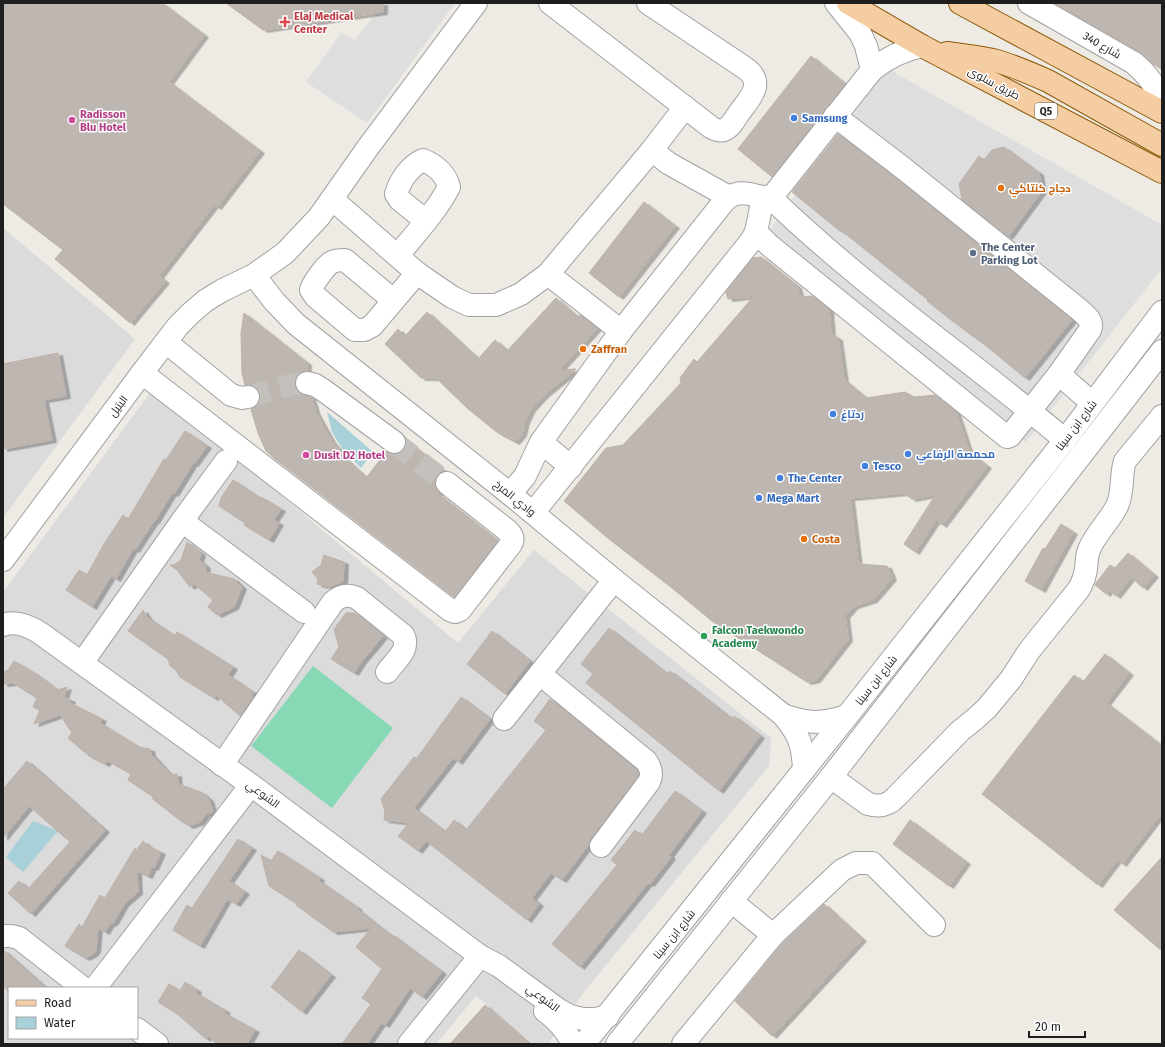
<svg xmlns="http://www.w3.org/2000/svg" width="1165" height="1047" font-family="'Fira Sans',Cairo,sans-serif">
  <defs>
    <filter id="shadow"><feDropShadow dx="4.5" dy="2.5" stdDeviation="0" flood-color="#0004"/></filter>
  </defs>
  <rect width="100%" height="100%" fill="#eeeae4"/>
  <g fill="#dcdbdb" fill-rule="evenodd">
    <path d="M 3,228 L 135,339 L 3,518 Z"/>
    <path d="M 153,389 L 458,643 L 534,550 L 771,738 L 769,766 L 584,992 L 548,1044 L 534,1044 L 476,996 L 436,1044 L 3,1044 L 3,592 ZM 9,988 L 137,988 L 137,1038 L 9,1038 Z"/>
  </g>
  <path fill="#87d8b4" d="M 313,666 L 393,728 L 332,808 L 251,746 Z"/>
  <g fill="#dedede">
    <path d="M 384,3 L 455,3 L 367,123 L 306,82 L 341,33 L 355,40 Z"/>
    <path d="M 888,67 L 897,74 L 1162,225 L 1162,268 L 1026,442 L 764,238 Z"/>
  </g>
  <g fill="#a8d0d9">
    <path d="M 327,412 L 373,452 L 361,468 L 343,450 L 332,432 Z"/>
    <path d="M 33,821 L 58,831 L 23,872 L 6,857 Z"/>
  </g>
  <g fill="#beb6b1" stroke="#bfb1a8" filter="url(#shadow)">
    <path d="M 3,3 L 162,3 L 204,35 L 169,82 L 260,151 L 217,207 L 214,205 L 159,276 L 165,281 L 130,323 L 55,259 L 63,250 L 3,204 Z"/>
    <path d="M 226,3 L 383,3 L 383,12 L 263,30 Z"/>
    <path d="M 1054,3 L 1162,3 L 1162,69 L 1153,64 L 1140,52 Z"/>
    <path d="M 811,56 L 845,84 L 772,177 L 738,149 Z"/>
    <path d="M 838,134 L 895,178 L 1072,320 L 1025,378 L 989,348 L 951,320 L 927,301 L 928,300 L 842,231 L 841,232 L 792,192 Z"/>
    <path d="M 1004,147 L 1039,173 L 1042,191 L 1008,237 L 962,200 L 959,184 L 979,156 L 984,160 L 992,150 Z"/>
    <path d="M 644,202 L 675,226 L 619,297 L 589,273 Z"/>
    <path d="M 761,257 L 797,286 L 800,297 L 812,296 L 829,309 L 831,334 L 838,338 L 844,380 L 866,398 L 905,392 L 914,397 L 935,395 L 956,412 L 969,452 L 987,466 L 953,511 L 942,525 L 936,520 L 915,552 L 904,544 L 936,494 L 912,499 L 904,493 L 850,498 L 858,564 L 887,566 L 892,578 L 873,600 L 854,606 L 845,616 L 848,639 L 816,680 L 807,682 L 712,621 L 672,588 L 609,539 L 564,501 L 606,448 L 623,445 L 681,383 L 680,378 L 694,359 L 697,362 L 754,296 L 728,299 L 726,292 L 753,258 Z"/>
    <path d="M 556,298 L 577,317 L 580,315 L 597,328 L 559,370 L 576,369 L 545,394 L 531,409 L 525,421 L 522,434 L 515,442 L 498,433 L 467,408 L 436,378 L 421,378 L 385,344 L 398,329 L 405,336 L 427,312 L 478,359 L 495,340 L 507,351 Z"/>
    <path d="M 244,313 L 307,363 L 307,371 L 303,371 L 298,375 L 295,380 L 295,387 L 299,392 L 311,397 L 316,413 L 331,440 L 347,460 L 366,478 L 386,452 L 393,454 L 399,453 L 404,450 L 406,444 L 406,440 L 444,471 L 437,475 L 435,481 L 435,487 L 439,492 L 437,493 L 498,541 L 454,597 L 274,458 L 266,451 L 258,433 L 251,409 L 256,406 L 260,402 L 260,395 L 258,389 L 253,385 L 245,385 L 242,373 L 241,333 Z"/>
    <path d="M 58,353 L 66,396 L 44,400 L 52,440 L 3,449 L 3,364 Z"/>
    <path d="M 185,431 L 207,446 L 194,464 L 193,463 L 174,494 L 172,493 L 155,521 L 154,521 L 135,550 L 133,549 L 116,579 L 111,576 L 92,607 L 66,590 L 79,570 L 87,575 L 104,544 L 123,515 L 128,519 L 164,459 L 166,460 Z"/>
    <path d="M 233,480 L 260,498 L 261,497 L 281,509 L 274,520 L 279,523 L 269,540 L 244,525 L 245,523 L 219,506 L 221,498 Z"/>
    <path d="M 1061,524 L 1073,532 L 1041,590 L 1025,581 L 1043,548 L 1045,549 Z"/>
    <path d="M 187,542 L 201,553 L 199,560 L 206,566 L 205,572 L 234,579 L 242,587 L 234,607 L 217,615 L 208,607 L 213,600 L 194,584 L 190,587 L 177,570 L 170,565 L 174,565 L 181,560 Z"/>
    <path d="M 1128,553 L 1154,575 L 1143,588 L 1131,577 L 1116,596 L 1109,590 L 1106,594 L 1095,585 L 1096,583 L 1110,565 L 1115,568 Z"/>
    <path d="M 324,555 L 344,562 L 343,581 L 330,587 L 317,584 L 318,579 L 312,572 L 321,565 Z"/>
    <path d="M 143,610 L 148,618 L 175,636 L 177,632 L 233,667 L 228,675 L 253,692 L 251,701 L 240,716 L 216,695 L 214,698 L 180,677 L 176,670 L 170,666 L 168,659 L 128,631 Z"/>
    <path d="M 346,613 L 355,613 L 383,636 L 362,661 L 354,673 L 331,659 L 339,647 L 334,629 Z"/>
    <path d="M 609,628 L 667,674 L 670,671 L 732,719 L 734,716 L 760,736 L 719,791 L 586,683 L 593,674 L 581,664 Z"/>
    <path d="M 492,631 L 530,661 L 505,694 L 467,664 Z"/>
    <path d="M 1105,654 L 1129,673 L 1106,703 L 1162,746 L 1162,812 L 1122,864 L 1117,860 L 1098,885 L 982,794 L 1074,675 L 1083,682 Z"/>
    <path d="M 14,661 L 36,674 L 57,690 L 67,687 L 64,697 L 71,700 L 70,703 L 102,719 L 100,723 L 139,747 L 150,749 L 151,754 L 171,775 L 177,774 L 178,784 L 201,792 L 209,799 L 213,812 L 206,814 L 200,822 L 189,826 L 178,819 L 153,799 L 152,796 L 128,780 L 131,774 L 108,761 L 105,764 L 89,756 L 68,738 L 72,733 L 60,715 L 34,724 L 40,710 L 33,707 L 37,698 L 13,683 L 3,684 L 3,673 L 9,669 Z"/>
    <path d="M 461,697 L 490,719 L 458,762 L 453,758 L 414,808 L 445,832 L 454,820 L 466,830 L 546,730 L 534,721 L 550,699 L 637,769 L 638,773 L 638,776 L 591,838 L 589,844 L 562,880 L 551,873 L 532,898 L 539,904 L 527,920 L 426,841 L 418,851 L 398,836 L 409,823 L 384,820 L 385,811 L 381,799 L 414,757 L 417,758 Z"/>
    <path d="M 27,761 L 105,830 L 31,914 L 8,893 L 19,881 L 28,889 L 70,842 L 29,806 L 3,838 L 3,789 Z"/>
    <path d="M 675,791 L 702,811 L 669,855 L 671,857 L 650,884 L 648,883 L 580,967 L 552,944 L 617,865 L 611,860 L 635,830 L 642,835 Z"/>
    <path d="M 910,820 L 966,862 L 949,886 L 893,844 Z"/>
    <path d="M 238,839 L 252,848 L 229,881 L 245,892 L 236,904 L 227,899 L 200,946 L 173,930 L 187,905 L 192,908 Z"/>
    <path d="M 143,841 L 150,847 L 161,852 L 154,868 L 152,867 L 148,876 L 137,871 L 138,892 L 124,904 L 114,922 L 109,925 L 105,932 L 98,928 L 96,950 L 93,954 L 85,958 L 65,946 L 79,924 L 82,927 L 100,895 L 105,898 L 135,848 L 136,851 Z"/>
    <path d="M 278,851 L 320,878 L 319,881 L 358,908 L 357,909 L 390,935 L 391,934 L 442,972 L 422,997 L 410,988 L 385,1025 L 381,1023 L 367,1044 L 342,1044 L 371,1004 L 362,998 L 382,969 L 356,947 L 371,928 L 333,932 L 296,905 L 297,904 L 269,886 L 261,855 L 271,861 Z"/>
    <path d="M 1162,857 L 1162,951 L 1114,910 Z"/>
    <path d="M 824,904 L 862,939 L 772,1036 L 735,1001 L 782,944 Z"/>
    <path d="M 3,950 L 46,988 L 3,988 Z"/>
    <path d="M 299,950 L 331,975 L 302,1012 L 271,987 Z"/>
    <path d="M 185,982 L 197,990 L 196,993 L 226,1011 L 224,1013 L 255,1030 L 247,1044 L 217,1044 L 208,1036 L 206,1039 L 176,1013 L 158,1002 L 169,984 L 180,991 Z"/>
    <path d="M 485,1005 L 530,1044 L 450,1044 Z"/>
  </g>
  <g fill="none" stroke-linecap="round" stroke-linejoin="round">
    <g stroke="#c4c1bc" stroke-width="22" stroke-dasharray="22 11" stroke-linecap="butt">
      <path d="M 248,397 L 294,384 L 307,383"/>
      <path d="M 394,442 L 447,483"/>
    </g>
    <g stroke="#a2a2a2" stroke-width="24">
      <g id="minor">
        <path d="M 550,3 L 712,128 C 716,130 720,131 724,130 C 731,127 735,119 739,113 C 750,98 766,83 745,68 L 648,3"/>
        <path d="M 836,3 L 860,33 L 866,46 L 872,70"/>
        <path d="M 1029,3 L 1134,63 C 1147,74 1154,84 1162,100"/>
        <path d="M 652,150 L 685,107"/>
        <path d="M 771,198 C 862,286 968,358 1065,440"/>
        <path d="M 332,199 L 417,273 L 452,297 L 469,305 L 496,305 L 521,294 L 548,274 L 652,150 L 668,163 L 729,197"/>
        <path d="M 756,232 L 769,245 L 1007,437 L 1010,436 L 1059,374 L 1090,330 C 1094,321 1086,316 1081,311 L 903,168 L 835,116"/>
        <path d="M 398,255 C 416,233 436,212 449,187 C 446,174 435,165 423,160 C 410,166 400,180 396,194 L 400,200 L 426,221"/>
        <path d="M 548,274 L 621,331"/>
        <path d="M 254,275 L 274,301 L 296,324 L 510,494 L 614,580 L 783,715 C 799,734 803,745 804,770"/>
        <path d="M 393,300 L 345,260 C 341,260 337,260 332,262 C 326,265 313,283 311,290 L 315,296 L 355,330 L 364,330 L 372,326 L 417,273"/>
        <path d="M 166,342 L 231,395 L 242,398 L 248,397"/>
        <path d="M 142,373 L 450,610 L 455,612 L 460,610 L 511,544 C 514,539 512,535 508,531 L 447,483"/>
        <path d="M 1059,374 L 1092,403"/>
        <path d="M 307,383 L 315,385 L 323,390 L 394,442"/>
        <path d="M 541,442 L 571,467"/>
        <path d="M 510,494 L 525,476 L 541,442 L 621,331 L 718,209 C 721,205 725,200 729,197 C 743,188 757,198 771,198 L 872,70 C 887,58 903,50 922,46"/>
        <path d="M 533,513 L 751,241 L 756,232 L 763,198"/>
        <path d="M 182,521 L 304,612"/>
        <path d="M 3,560 L 142,373 L 178,326 L 191,313 L 205,301 L 221,291 L 254,275 L 285,253 L 319,217 L 369,146 L 476,3"/>
        <path d="M 3,625 C 16,620 29,626 40,633 L 251,785 L 480,956 L 499,966 L 559,1010 L 570,1016 L 583,1019 L 596,1019 L 608,1016"/>
        <path d="M 82,663 L 182,521 L 226,461"/>
        <path d="M 540,674 L 646,761 C 651,768 653,774 649,782 L 601,846"/>
        <path d="M 783,715 C 808,724 822,724 847,716"/>
        <path d="M 504,719 L 614,580"/>
        <path d="M 222,765 L 333,602 C 341,595 348,594 357,598 L 403,635 C 411,649 395,661 387,672"/>
        <path d="M 831,777 L 868,804 C 879,807 888,806 896,797 L 960,731 L 975,719 L 987,708 L 1011,679 L 1029,651 L 1079,589 C 1083,582 1085,576 1086,569 C 1087,562 1086,557 1089,550 C 1095,534 1109,522 1117,506 C 1124,492 1120,476 1125,461 L 1162,416"/>
        <path d="M 731,901 L 773,935"/>
        <path d="M 3,936 L 11,936 L 19,938 L 83,988"/>
        <path d="M 95,988 L 251,785"/>
        <path d="M 545,1011 C 558,1020 566,1030 573,1044"/>
        <path d="M 137,1029 L 157,1044"/>
        <path d="M 409,1044 L 480,956"/>
        <path d="M 584,1044 L 847,716 L 1065,440 L 1162,312"/>
        <path d="M 617,1044 L 831,777 L 1162,351"/>
        <path d="M 683,1044 L 773,935 L 842,870 L 856,863 L 872,863 L 934,925"/>
      </g>
    </g>
    <g stroke="#8d5b0a" stroke-width="24">
      <g id="major">
        <path d="M 848,3 L 922,46 L 1162,172"/>
        <path d="M 960,3 L 1162,112"/>
        <path d="M 947,53 C 962,55 977,57 993,60 C 1012,65 1030,73 1048,81 L 1162,145"/>
      </g>
    </g>
    <use href="#minor" stroke="#fff" stroke-width="22"/>
    <use href="#major" stroke="#f5cda2" stroke-width="22"/>
  </g>
  <path fill="#e0444e" stroke="#fff" stroke-width="1.5" d="M283 16h4v4h4v4h-4v4h-4v-4h-4v-4h4z"/>
  <g fill="#3f7fe0" stroke="#fff" stroke-width="1.5">
    <circle cx="794" cy="118" r="4"/>
    <circle cx="833" cy="414" r="4"/>
    <circle cx="908" cy="454" r="4"/>
    <circle cx="865" cy="466" r="4"/>
    <circle cx="780" cy="478" r="4"/>
    <circle cx="759" cy="498" r="4"/>
  </g>
  <g fill="#d1479c" stroke="#fff" stroke-width="1.5">
    <circle cx="72" cy="120" r="4"/>
    <circle cx="306" cy="455" r="4"/>
  </g>
  <g fill="#e8710a" stroke="#fff" stroke-width="1.5">
    <circle cx="1001" cy="188" r="4"/>
    <circle cx="583" cy="349" r="4"/>
    <circle cx="804" cy="539" r="4"/>
  </g>
  <circle fill="#5c6f8a" stroke="#fff" stroke-width="1.5" cx="973" cy="253" r="4"/>
  <circle fill="#2e9e5b" stroke="#fff" stroke-width="1.5" cx="704" cy="636" r="4"/>
  <g text-anchor="middle" stroke-width="3" stroke-linejoin="round" paint-order="stroke">
    <rect fill="#fff" stroke="#626262" stroke-width="1" x="1035" y="103" width="22" height="16" rx="3"/>
    <g font-size="10" font-weight="bold" fill="#1e1e1e">
      <text x="1046" y="115">Q5</text>
    </g>
    <g font-size="11" font-weight="bold" fill="#be3a42" stroke="#fff" text-anchor="start">
      <text x="294" y="20">Elaj Medical<tspan x="294" dy="13">Center</tspan></text>
    </g>
    <g font-size="11" fill="#1e1e1e" stroke="#fff">
      <text transform="translate(1102 45) rotate(30)" y="4">شارع 340</text>
      <text transform="translate(994 83) rotate(28)" y="4">طريق سلوى</text>
      <text transform="translate(118 406) rotate(-53)" y="4">البتيل</text>
      <text transform="translate(1076 425) rotate(-53)" y="4">شارع ابن سينا</text>
      <text transform="translate(515 498) rotate(39)" y="4">وادي المرخ</text>
      <text transform="translate(876 680) rotate(-52)" y="4">شارع ابن سينا</text>
      <text transform="translate(263 794) rotate(36)" y="4">الشوعي</text>
      <text transform="translate(674 934) rotate(-51)" y="4">شارع ابن سينا</text>
      <text transform="translate(543 998) rotate(36)" y="4">الشوعي</text>
    </g>
    <g font-size="11" font-weight="bold" fill="#b23c85" stroke="#fff" text-anchor="start">
      <text x="80" y="118">Radisson<tspan x="80" dy="13">Blu Hotel</tspan></text>
      <text x="314" y="459">Dusit D2 Hotel</text>
    </g>
    <g font-size="11" font-weight="bold" fill="#366cbe" stroke="#fff" text-anchor="start">
      <text x="802" y="122">Samsung</text>
      <text x="841" y="418">ردتاغ</text>
      <text x="916" y="458">محمصة الرفاعي</text>
      <text x="873" y="470">Tesco</text>
      <text x="788" y="482">The Center</text>
      <text x="767" y="502">Mega Mart</text>
    </g>
    <g font-size="11" font-weight="bold" fill="#c56008" stroke="#fff" text-anchor="start">
      <text x="1009" y="192">دجاج كنتاكي</text>
      <text x="591" y="353">Zaffran</text>
      <text x="812" y="543">Costa</text>
    </g>
    <g font-size="11" font-weight="bold" fill="#4e5e75" stroke="#fff" text-anchor="start">
      <text x="981" y="251">The Center<tspan x="981" dy="13">Parking Lot</tspan></text>
    </g>
    <g font-size="11" font-weight="bold" fill="#27864d" stroke="#fff" text-anchor="start">
      <text x="712" y="634">Falcon Taekwondo<tspan x="712" dy="13">Academy</tspan></text>
    </g>
  </g>
  <rect width="1165" height="1047" fill="none" stroke="#1e1e1e" stroke-width="8"/>
  <rect x="8" y="987" width="130" height="52" fill="#ffffff" stroke="#a5a5a5"/>
  <rect x="16" y="1000" width="20" height="6" fill="#f5cda2" stroke="#a5a5a5"/>
  <text x="44" y="1007" font-size="12" fill="#1e1e1e">Road</text>
  <rect x="16" y="1017" width="20" height="12" fill="#a8d0d9" stroke="#a5a5a5"/>
  <text x="44" y="1027" font-size="12" fill="#1e1e1e">Water</text>
  <path d="M1029 1031v6h56v-6" fill="none" stroke="#1e1e1e" stroke-width="2"/>
  <text x="1035" y="1031" font-size="12" fill="#1e1e1e" stroke="#ffffff" stroke-width="3" paint-order="stroke">20 m</text>
</svg>
